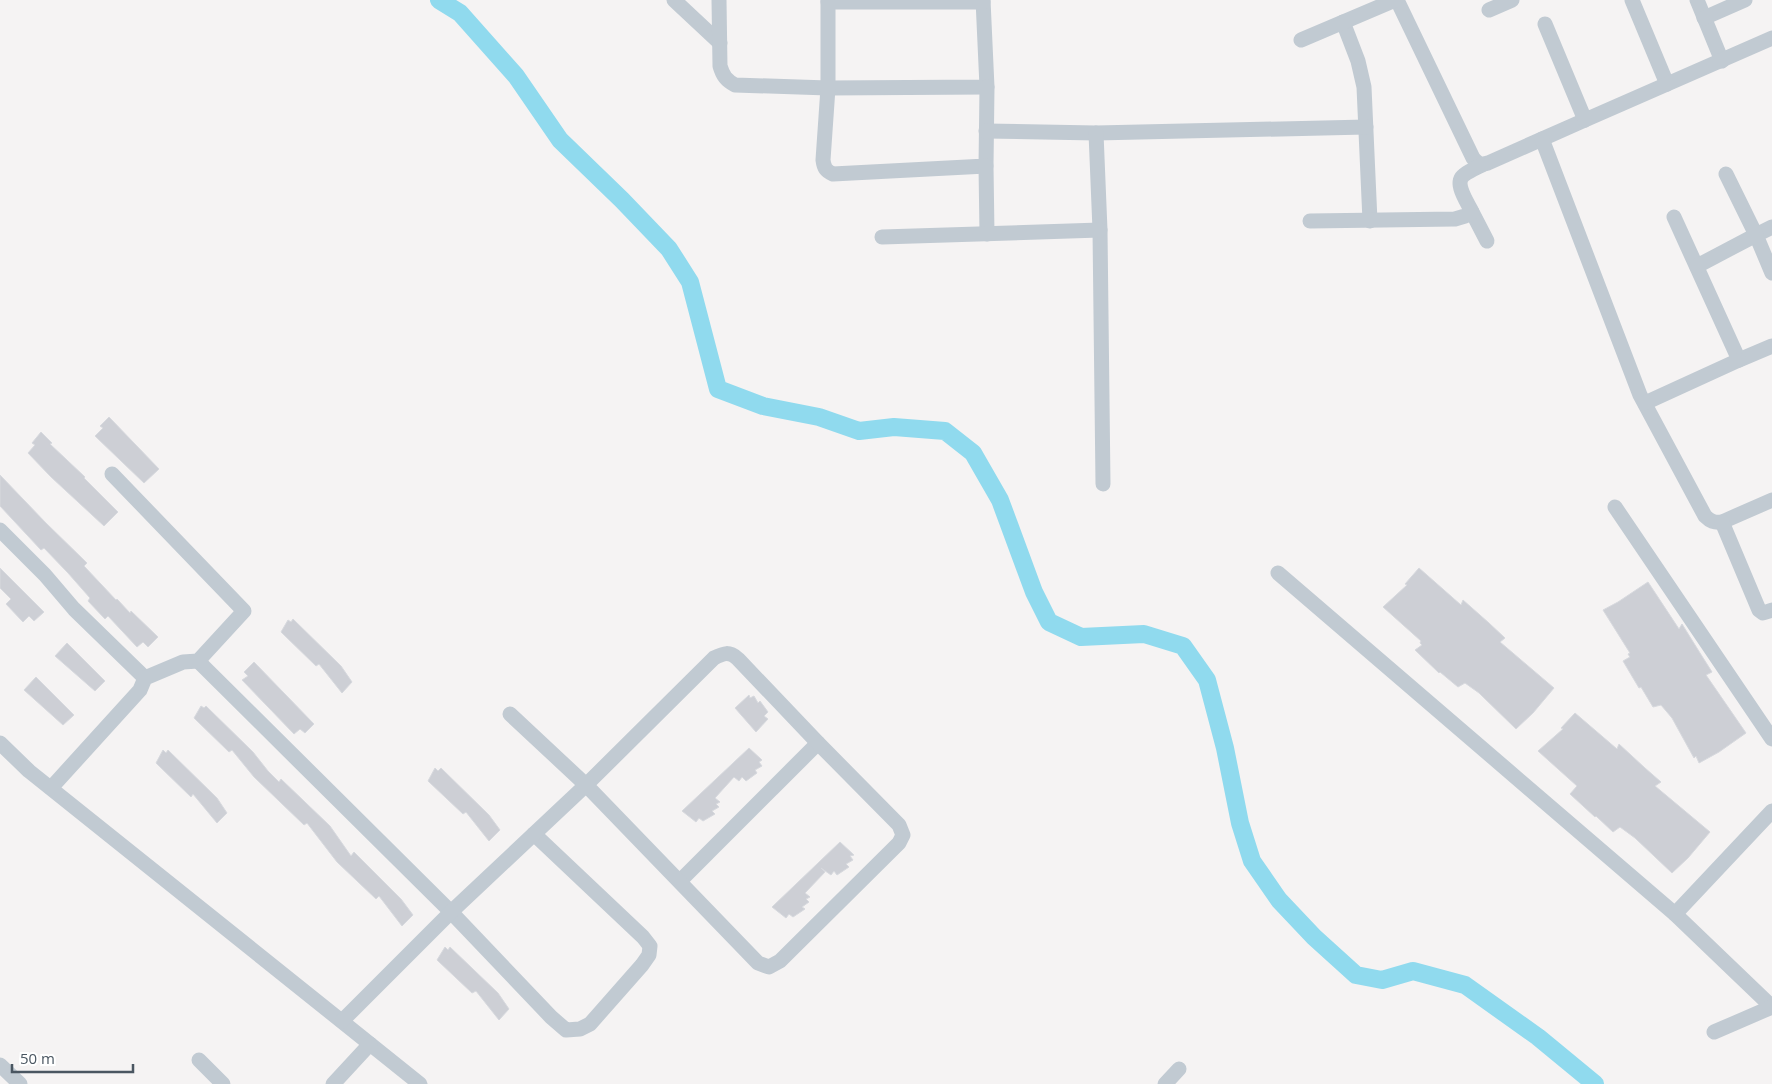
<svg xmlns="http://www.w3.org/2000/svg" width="1772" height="1084" font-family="'Open Sans',sans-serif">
  <rect width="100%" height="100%" fill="#f5f3f3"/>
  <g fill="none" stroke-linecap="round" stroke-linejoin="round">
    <path stroke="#90daee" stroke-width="18" d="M 439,0 L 460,13 L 516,76 L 560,140 L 622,200 L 669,249 L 690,282 L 718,389 L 763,406 L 819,417 L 859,431 L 894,427 L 945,431 L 973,453 L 1000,500 L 1034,592 L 1049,622 L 1081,637 L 1144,634 L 1183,646 L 1207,680 L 1225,748 L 1240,823 L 1252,861 L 1279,900 L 1314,937 L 1356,975 L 1382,980 L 1413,971 L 1465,985 L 1538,1037 L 1595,1084"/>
  </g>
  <g fill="#cdcfd5" stroke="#d7d9de">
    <path d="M 109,417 L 159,469 L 144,483 L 95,436 L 103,428 L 100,426 Z"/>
    <path d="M 41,432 L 52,443 L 50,444 L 85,477 L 84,478 L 118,512 L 104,526 L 51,477 L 28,453 L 35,445 L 32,443 Z"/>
    <path d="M 0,475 L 46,523 L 87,563 L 84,566 L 116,600 L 117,599 L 130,613 L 131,611 L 158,637 L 148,647 L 143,642 L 137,647 L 108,616 L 105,619 L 88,601 L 90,598 L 68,573 L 44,548 L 41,550 L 0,506 Z"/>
    <path d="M 0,568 L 44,612 L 34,621 L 29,616 L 23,622 L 6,604 L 11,599 L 0,588 Z"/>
    <path d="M 1419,568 L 1461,605 L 1463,600 L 1489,623 L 1505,638 L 1500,642 L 1554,688 L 1533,713 L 1516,729 L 1479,693 L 1465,683 L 1458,687 L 1440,672 L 1439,673 L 1415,650 L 1422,645 L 1420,643 L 1421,641 L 1383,607 L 1407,585 L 1405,584 Z"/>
    <path d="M 1648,582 L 1679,629 L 1682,624 L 1700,653 L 1712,672 L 1706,675 L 1746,733 L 1719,752 L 1699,763 L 1696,756 L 1694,758 L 1672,718 L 1661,705 L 1653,707 L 1641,687 L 1639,688 L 1623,661 L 1630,657 L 1628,654 L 1630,653 L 1603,610 L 1618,602 Z"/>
    <path d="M 293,619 L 341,666 L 352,682 L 342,693 L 319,664 L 316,666 L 281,632 L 288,620 L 291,622 Z"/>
    <path d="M 67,643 L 105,681 L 95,691 L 55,656 Z"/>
    <path d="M 254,662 L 314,724 L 305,733 L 300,729 L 294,734 L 242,680 L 248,676 L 244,672 Z"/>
    <path d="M 36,677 L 74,715 L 63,725 L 24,690 Z"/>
    <path d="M 749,695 L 750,698 L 754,696 L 758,703 L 760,701 L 768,712 L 764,716 L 768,719 L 756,732 L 735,708 Z"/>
    <path d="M 201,706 L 204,708 L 206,706 L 253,752 L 268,771 L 279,782 L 281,779 L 330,826 L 351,856 L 354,852 L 401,899 L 413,915 L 402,926 L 379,896 L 376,899 L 337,862 L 307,823 L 304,825 L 254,777 L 232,750 L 229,752 L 194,718 Z"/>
    <path d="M 1575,713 L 1617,749 L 1619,744 L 1645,768 L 1661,782 L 1655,786 L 1710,832 L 1688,858 L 1672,873 L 1635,838 L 1620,827 L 1613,832 L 1596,816 L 1595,817 L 1570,794 L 1577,786 L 1538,751 L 1563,729 L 1561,728 Z"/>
    <path d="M 749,748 L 762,760 L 759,762 L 762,766 L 755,770 L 757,773 L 746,781 L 742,777 L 739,781 L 734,777 L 715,798 L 720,802 L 716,804 L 719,807 L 712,811 L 715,814 L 703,821 L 699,818 L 696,822 L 682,811 Z"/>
    <path d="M 163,750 L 166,753 L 168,750 L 217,798 L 227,813 L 217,823 L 193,794 L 191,797 L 156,763 Z"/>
    <path d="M 435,768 L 438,771 L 441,768 L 489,815 L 500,830 L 489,841 L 466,812 L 463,814 L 428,781 Z"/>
    <path d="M 840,842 L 854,855 L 850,856 L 853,860 L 846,864 L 849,867 L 837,875 L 834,871 L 831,875 L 821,868 L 825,872 L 805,893 L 810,897 L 806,899 L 809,902 L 802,907 L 805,909 L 793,917 L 789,914 L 786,918 L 772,907 Z"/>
    <path d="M 445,947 L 448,950 L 450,947 L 498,993 L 509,1009 L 499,1020 L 476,991 L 472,993 L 437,960 Z"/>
  </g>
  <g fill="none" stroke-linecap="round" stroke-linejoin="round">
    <g stroke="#c1cad2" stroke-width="15">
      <path d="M 674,0 L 720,43"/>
      <path d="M 719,0 L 720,66 C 723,76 726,80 735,85 L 828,88 L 987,87 L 983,0"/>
      <path d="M 828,0 L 828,88 L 823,160 C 824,168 826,171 833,174 L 986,166 L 987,87"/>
      <path d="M 1397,0 L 1473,158 C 1478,164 1481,165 1488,163 L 1585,120"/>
      <path d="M 1632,0 L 1667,84"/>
      <path d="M 1697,0 L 1722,61"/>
      <path d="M 828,2 L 983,2"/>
      <path d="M 1489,10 L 1512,0"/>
      <path d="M 1704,18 L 1745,0"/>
      <path d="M 1343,22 L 1358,61 L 1364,87 L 1370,221"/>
      <path d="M 1545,24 L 1585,120 L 1772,38"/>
      <path d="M 1301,40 L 1395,0"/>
      <path d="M 986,131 L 1096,133 L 1366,127"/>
      <path d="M 1096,133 L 1100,230 L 1103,484"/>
      <path d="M 1542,139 L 1640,395 L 1705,516 C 1710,521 1714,523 1722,522 L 1772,500"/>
      <path d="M 986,166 L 987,234"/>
      <path d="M 1472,212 L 1487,241"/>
      <path d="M 1674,217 L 1739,360 L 1772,346"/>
      <path d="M 1310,221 L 1455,219 L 1465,216 L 1472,212 C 1468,203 1453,183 1464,175 C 1469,171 1476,168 1482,165"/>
      <path d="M 1772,227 L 1756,235 L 1772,273"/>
      <path d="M 882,237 L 1100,230"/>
      <path d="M 1697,266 L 1756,235 L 1726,174"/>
      <path d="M 1645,403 L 1739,360"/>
      <path d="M 1615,507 L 1772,739"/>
      <path d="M 1722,522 L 1759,610 L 1763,613 L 1772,610"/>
      <path d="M 0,530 L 45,575 L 74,609 L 145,678"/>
      <path d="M 1278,573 L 1675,914 L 1772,1007"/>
      <path d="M 198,661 L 451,912 L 551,1017 L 566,1030 L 580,1029 L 590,1024 L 642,965 L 649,955 L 650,946 L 643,937 L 534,834"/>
      <path d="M 0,743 L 29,771 L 420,1084"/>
      <path d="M 51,788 L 140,690 L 145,678 L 183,662 L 198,661 L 244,611 L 112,474"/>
      <path d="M 680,881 L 818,743"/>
      <path d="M 1675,914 L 1772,811"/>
      <path d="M 342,1021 L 451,912 L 586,785 L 714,658 C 724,653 729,651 738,659 L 818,743 L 899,825 L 903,835 L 899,843 L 780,961 L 769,967 L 758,963 L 586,785 L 510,714"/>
      <path d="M 1714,1032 L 1772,1007"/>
      <path d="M 199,1060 L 223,1084"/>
      <path d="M 0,1065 L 20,1084"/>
      <path d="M 333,1084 L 370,1044"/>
      <path d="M 1165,1084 L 1179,1069"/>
    </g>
  </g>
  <path d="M12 1064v8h121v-8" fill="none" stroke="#4a5661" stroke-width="2.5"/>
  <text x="20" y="1064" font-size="15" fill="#4a5661" stroke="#ffffff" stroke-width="4" paint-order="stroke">50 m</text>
</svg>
